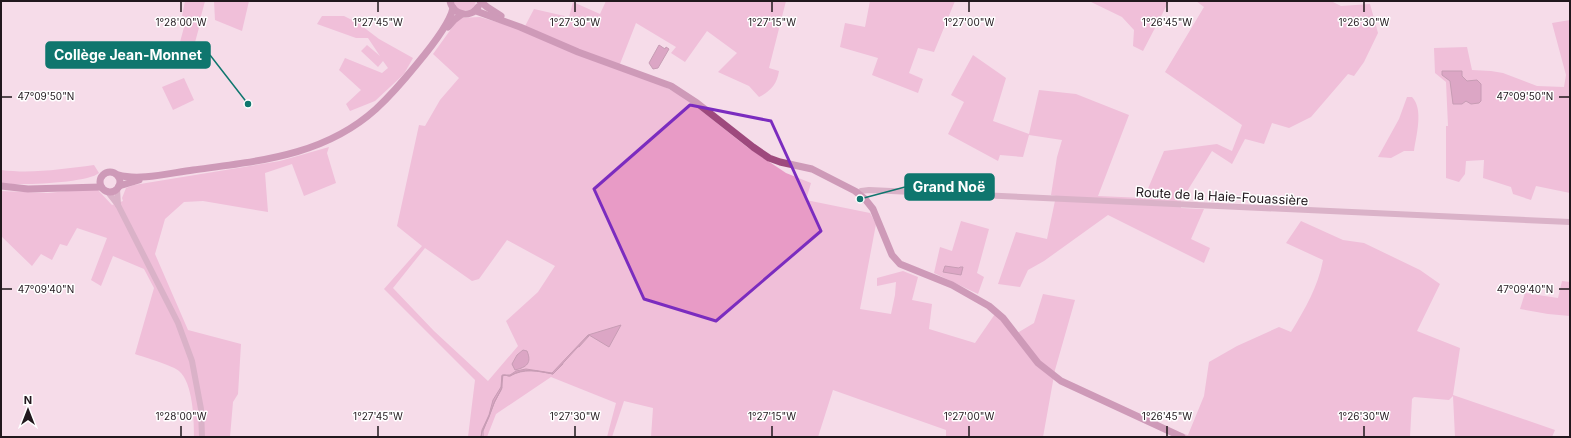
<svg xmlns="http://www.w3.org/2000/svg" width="1571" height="438" font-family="Inter,sans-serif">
  <rect width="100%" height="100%" fill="#f5dce9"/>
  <g fill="#e89bc6" fill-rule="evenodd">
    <path d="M 185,1 L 205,1 L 200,20 L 182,16 Z"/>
    <path d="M 214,1 L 249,1 L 242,31 L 215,20 Z"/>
    <path d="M 453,1 L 476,1 C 474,11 466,12 457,9 Z"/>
    <path d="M 606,1 L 786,1 L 769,68 L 779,71 C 777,84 771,91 759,97 L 749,86 L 718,72 L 737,53 L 707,31 L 685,62 L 671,53 L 676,47 L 636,23 L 618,69 L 661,85 L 684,97 L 747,147 L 786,173 L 811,183 L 806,200 L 870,213 L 876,224 L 860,309 L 891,314 L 895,295 L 896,282 L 877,286 L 877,278 L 903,271 L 918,277 L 912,300 L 932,304 L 929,329 L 975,343 L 995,314 L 1014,335 L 1034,323 L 1043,294 L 1075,300 L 1055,370 L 1043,437 L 946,437 L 946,430 L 833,390 L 818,437 L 651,437 L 653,408 L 624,401 L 612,437 L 607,437 L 616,403 L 551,377 L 496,414 L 487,437 L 468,437 L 475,380 L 384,289 L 422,246 L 397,226 L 419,125 L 425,126 L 440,100 L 459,78 L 433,54 L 459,18 L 480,17 L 523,30 L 534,9 L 569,17 L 573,2 L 600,14 ZM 507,240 L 555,266 L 538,292 L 506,321 L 518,346 L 488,381 L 434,331 L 393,288 L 425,248 L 472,281 L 479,279 Z"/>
    <path d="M 870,1 L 955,1 L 934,52 L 918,48 L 909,73 L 923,79 L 918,93 L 872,75 L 878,58 L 840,47 L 845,23 L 865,27 Z"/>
    <path d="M 1089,1 L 1169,1 L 1143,51 L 1133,46 L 1134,30 L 1122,17 Z"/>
    <path d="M 1196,1 L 1331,1 L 1341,6 L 1370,4 L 1378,33 L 1364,62 L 1354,76 L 1348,74 L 1311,117 L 1289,128 L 1272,123 L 1264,144 L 1245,139 L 1232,164 L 1212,151 L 1181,201 L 1181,208 L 1204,209 L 1191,239 L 1210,248 L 1204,263 L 1108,215 L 1044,261 L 1028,270 L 1020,287 L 998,284 L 1016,232 L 1047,239 L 1056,196 L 1051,195 L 1057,157 L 1062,140 L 1029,135 L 1023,157 L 1000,155 L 998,161 L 948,134 L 964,102 L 951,95 L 973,55 L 1006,78 L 993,121 L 1029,134 L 1039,90 L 1076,94 L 1129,115 L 1098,196 L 1144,198 L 1164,151 L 1217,144 L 1232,151 L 1242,125 L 1165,72 L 1204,7 Z"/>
    <path d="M 322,16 L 344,16 L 358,23 L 379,39 L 413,58 L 404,74 L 375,101 L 350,111 L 346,104 L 361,90 L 339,70 L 345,58 L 382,73 L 388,68 L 383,61 L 378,67 L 361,51 L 367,45 L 380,56 L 368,38 L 356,38 L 317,24 Z"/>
    <path d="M 186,20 L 200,24 L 194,46 L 180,42 Z"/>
    <path d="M 1570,20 L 1570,193 L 1536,186 L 1531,200 L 1513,194 L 1511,187 L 1483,178 L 1484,160 L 1466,161 L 1465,174 L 1459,182 L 1446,178 L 1446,126 L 1448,126 L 1446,82 L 1435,73 L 1434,48 L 1467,47 L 1472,70 L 1491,71 L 1503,73 L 1537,86 L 1564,87 L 1566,75 L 1552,23 Z"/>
    <path d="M 184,78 L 194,100 L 173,110 L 162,87 Z"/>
    <path d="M 1407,97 L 1412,97 C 1424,109 1416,136 1414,151 L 1404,151 L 1391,158 L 1378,157 L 1399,119 Z"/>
    <path d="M 329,147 L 327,153 L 336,183 L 304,196 L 292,164 L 265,173 L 268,212 L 203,201 L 184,202 L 165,219 L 155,254 L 188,330 L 241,344 L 238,394 L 233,402 L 230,437 L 194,437 C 194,419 193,383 179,371 C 174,366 144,357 135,354 L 154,288 L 144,269 L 113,256 L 101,286 L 91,280 L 107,238 L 77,228 L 67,246 L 60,244 L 52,260 L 41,254 L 32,266 L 1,236 L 1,191 L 48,193 L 96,188 L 112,205 L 123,201 L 122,198 L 126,188 L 134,185 L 280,161 Z"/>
    <path d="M 94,165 L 99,173 C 88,183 17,186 1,183 L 1,170 C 32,174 63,169 94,165 Z"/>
    <path d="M 961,221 L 989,229 L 977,273 L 984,277 L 978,294 L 934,273 L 940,247 L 952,251 Z"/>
    <path d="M 1301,221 L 1343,240 L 1364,243 L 1420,270 L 1440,284 L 1417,331 L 1460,348 L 1453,395 L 1555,430 L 1552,437 L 1455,437 L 1453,396 L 1449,400 L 1414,397 L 1412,399 L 1410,437 L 1172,437 L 1175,431 L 1188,435 L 1204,396 L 1209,362 L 1237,346 L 1279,327 L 1291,332 C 1305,309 1318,287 1323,260 L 1286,243 Z"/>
    <path d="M 1562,281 L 1570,282 L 1570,316 L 1548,314 L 1520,309 L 1525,293 L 1558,298 Z"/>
  </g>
  <g fill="#bd6599" stroke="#8e4e74">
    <path d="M 659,45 L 665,49 L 666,47 L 669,49 L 658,68 L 653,69 L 649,63 Z"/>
    <path d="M 1442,71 L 1462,71 L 1462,76 L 1467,81 L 1477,80 L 1481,84 L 1481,101 L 1479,103 L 1471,104 L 1466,101 L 1462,104 L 1453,104 L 1450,81 L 1442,75 Z"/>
    <path d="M 945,266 L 959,268 L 960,267 L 963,267 L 961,275 L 943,272 Z"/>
    <path d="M 621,325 L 609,347 L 589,335 L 553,374 C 537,371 524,367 510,376 L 503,375 L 501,390 L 494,403 L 489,417 L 482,432 L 481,437 L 482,430 L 489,415 L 493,400 L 501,387 L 502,375 L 510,375 L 516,371 L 526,369 L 552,373 L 588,335 Z"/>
    <path d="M 523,350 L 527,351 C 532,363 527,367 515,370 L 512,364 L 517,355 Z"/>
  </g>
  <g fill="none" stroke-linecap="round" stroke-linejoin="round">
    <g stroke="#8e4e74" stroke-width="1">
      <path d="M 579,347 L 589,336"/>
      <path d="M 508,376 L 510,376 C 524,368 538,371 553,374 L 563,364"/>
      <path d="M 483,437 L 483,431 L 495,401 L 502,388 L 502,376 L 505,375"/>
    </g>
    <g stroke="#b97e9f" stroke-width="6">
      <path d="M 117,189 L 118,205"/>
      <path d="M 107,191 L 118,205 L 178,323 L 192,361 L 201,409 L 202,437"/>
      <path d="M 858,193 L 861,191 L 869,190 L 1570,222"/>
    </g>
    <g stroke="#9e497d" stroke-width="7">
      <path d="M 450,1 C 453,15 470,19 478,7"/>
      <path d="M 480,1 L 487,7 L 501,16"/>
      <path d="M 476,11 L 520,27 L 578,52 L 671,86 L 697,103 L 753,147 L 769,158 L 780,162 L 812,169 L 855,191 L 865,199 L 873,209 L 892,255 L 900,264 L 952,285 L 989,306 L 1003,318 L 1038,363 L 1061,381 L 1182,437"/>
      <path d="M 448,27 L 454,20 L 462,14"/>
      <circle cx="110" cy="182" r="10"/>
      <path d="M 118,175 C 140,181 170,173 193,170 C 259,161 324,156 376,109 C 391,95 404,80 417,64 C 427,52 450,23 453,8"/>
      <path d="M 1,186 L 28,189 L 101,187"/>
      <path d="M 119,186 L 139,180"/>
    </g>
  </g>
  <path d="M0 0H1571V438H0ZM 690,105 L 771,121 L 821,231 L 716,321 L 644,299 L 594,189 Z" fill="#f5dce9" fill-opacity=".55" fill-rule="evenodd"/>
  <path fill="none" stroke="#7b2cbf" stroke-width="3" stroke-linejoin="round" d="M 690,105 L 771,121 L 821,231 L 716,321 L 644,299 L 594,189 Z"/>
  <path fill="none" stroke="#21181d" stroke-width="1.5" d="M 181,2 L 181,12M 378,2 L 378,12M 575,2 L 575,12M 772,2 L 772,12M 969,2 L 969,12M 1167,2 L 1167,12M 1364,2 L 1364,12M 2,97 L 12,97M 1559,97 L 1569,97M 2,289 L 12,289M 1559,289 L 1569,289M 181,426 L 181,436M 378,426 L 378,436M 575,426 L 575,436M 772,426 L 772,436M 969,426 L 969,436M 1167,426 L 1167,436M 1364,426 L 1364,436"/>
  <g text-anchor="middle" stroke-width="3" stroke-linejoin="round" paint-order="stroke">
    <g font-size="13" fill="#21181d" stroke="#fff">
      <text transform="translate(1222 196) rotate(3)" y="5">Route de la Haie-Fouassière</text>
    </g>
  </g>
  <g font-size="10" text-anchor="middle" fill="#21181d" stroke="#fff" stroke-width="3" stroke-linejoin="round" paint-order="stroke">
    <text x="181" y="26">1°28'00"W</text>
    <text x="378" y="26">1°27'45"W</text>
    <text x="575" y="26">1°27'30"W</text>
    <text x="772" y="26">1°27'15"W</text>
    <text x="969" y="26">1°27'00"W</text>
    <text x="1167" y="26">1°26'45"W</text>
    <text x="1364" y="26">1°26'30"W</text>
    <text x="46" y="100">47°09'50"N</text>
    <text x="1525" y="100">47°09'50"N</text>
    <text x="46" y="293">47°09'40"N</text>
    <text x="1525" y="293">47°09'40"N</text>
    <text x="181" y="420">1°28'00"W</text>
    <text x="378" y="420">1°27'45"W</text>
    <text x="575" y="420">1°27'30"W</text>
    <text x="772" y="420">1°27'15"W</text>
    <text x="969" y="420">1°27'00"W</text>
    <text x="1167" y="420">1°26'45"W</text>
    <text x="1364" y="420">1°26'30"W</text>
  </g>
  <path fill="none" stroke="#0f766e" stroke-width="1.5" d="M248 104L210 55M860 199L905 187"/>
  <g fill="#0f766e" stroke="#fff" stroke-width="1.5">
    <circle cx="248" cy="104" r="4"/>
    <circle cx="860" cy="199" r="4"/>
  </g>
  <g fill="#0f766e" stroke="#0f766e" stroke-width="1.5">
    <rect x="46" y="42" width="164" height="26" rx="4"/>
    <rect x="905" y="174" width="89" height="26" rx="4"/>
  </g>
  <g font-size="14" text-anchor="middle" font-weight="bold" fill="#fff">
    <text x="128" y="60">Collège Jean-Monnet</text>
    <text x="949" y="192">Grand Noë</text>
  </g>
  <rect width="1571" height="438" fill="none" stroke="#21181d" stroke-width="4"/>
  <g transform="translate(28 410)" stroke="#ffffff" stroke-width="3" paint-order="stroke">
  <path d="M0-3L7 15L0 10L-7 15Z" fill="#21181d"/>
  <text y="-6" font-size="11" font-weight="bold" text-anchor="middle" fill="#21181d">N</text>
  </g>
</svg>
